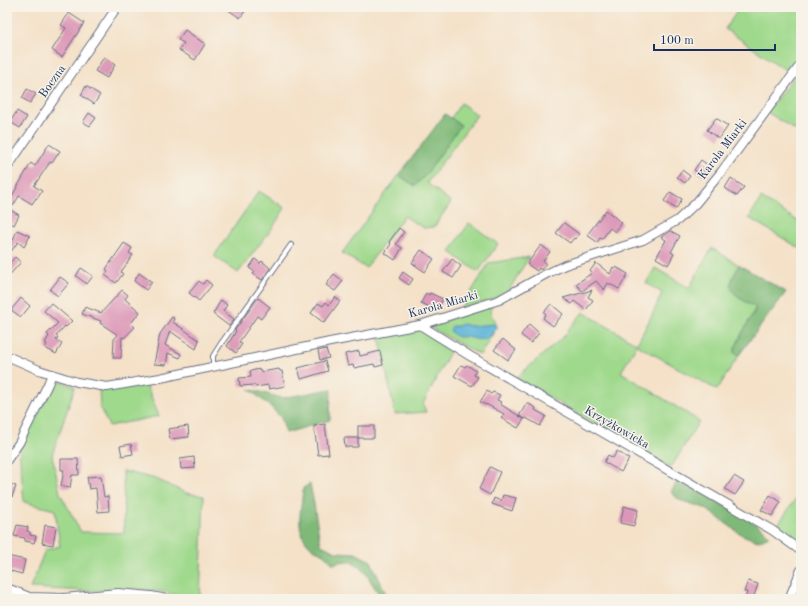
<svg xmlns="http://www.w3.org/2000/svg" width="808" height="606" font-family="'Old Standard TT',serif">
  <rect width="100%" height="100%" fill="#f7f3e8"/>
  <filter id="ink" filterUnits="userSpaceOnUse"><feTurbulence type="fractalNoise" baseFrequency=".025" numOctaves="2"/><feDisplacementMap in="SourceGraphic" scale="8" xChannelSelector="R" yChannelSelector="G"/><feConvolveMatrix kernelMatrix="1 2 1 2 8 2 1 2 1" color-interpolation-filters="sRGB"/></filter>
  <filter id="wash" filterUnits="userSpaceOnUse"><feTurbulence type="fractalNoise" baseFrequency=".012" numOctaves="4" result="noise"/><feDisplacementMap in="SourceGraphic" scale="16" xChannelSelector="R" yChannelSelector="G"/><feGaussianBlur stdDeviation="0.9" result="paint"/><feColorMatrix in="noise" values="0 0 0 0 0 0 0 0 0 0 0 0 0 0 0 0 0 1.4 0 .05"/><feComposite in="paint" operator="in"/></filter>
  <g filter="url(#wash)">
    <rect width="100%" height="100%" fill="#f4e1c8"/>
    <g fill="#9fd98c" stroke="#5d8475">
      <path d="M 740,7 L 801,7 L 801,56 L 790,73 L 725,29 Z"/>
      <path d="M 801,67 L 801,134 L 767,112 Z"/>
      <path d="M 461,103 L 477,115 L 427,183 L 451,202 L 434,227 L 424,228 L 404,216 L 366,268 L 342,253 L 399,175 L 415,186 L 428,172 L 460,125 L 451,118 Z"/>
      <path d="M 259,191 L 285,208 L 273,227 L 238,273 L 214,256 Z"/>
      <path d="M 761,198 L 801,223 L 801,249 L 749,218 Z"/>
      <path d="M 469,223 L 498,244 L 478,272 L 450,252 Z"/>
      <path d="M 712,248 L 739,265 L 731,283 L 739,298 L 756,307 C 750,320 736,342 735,353 L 739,355 L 717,390 L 637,345 L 621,372 L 699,421 L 671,468 L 516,378 L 563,337 L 583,312 L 637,344 L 654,311 L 662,293 L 646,283 L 655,268 L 689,288 Z"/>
      <path d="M 529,257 L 509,290 L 497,298 L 460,310 L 489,263 Z"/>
      <path d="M 492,306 L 490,311 L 497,327 L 480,355 L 427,326 Z"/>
      <path d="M 419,328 L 452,348 L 423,404 L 426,412 L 395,414 L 379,336 Z"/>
      <path d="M 55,379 L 75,387 L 52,455 L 60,493 L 81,532 L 124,533 L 123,471 L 156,479 L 186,493 L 204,496 L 200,599 L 158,591 L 135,589 L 86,591 L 30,588 L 45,550 L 60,546 L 55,510 L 24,502 L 19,448 Z"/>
      <path d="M 146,384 L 159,416 L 109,426 L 100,408 L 99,389 Z"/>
      <path d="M 801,491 L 801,546 L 777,529 L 779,523 Z"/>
    </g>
    <g fill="#7fb978" stroke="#4d746b">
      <path d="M 445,114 L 461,125 L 428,172 L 415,186 L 399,175 Z"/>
      <path d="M 739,265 L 786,292 L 739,355 L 734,353 C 736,341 750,321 756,308 C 748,302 730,296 731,283 C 732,277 737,270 739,265 Z"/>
      <path d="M 249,389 L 282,398 L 331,389 L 330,420 L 286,433 L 281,418 L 271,407 Z"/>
      <path d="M 678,480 C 692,488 766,526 769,536 L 758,541 L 742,535 L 705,508 L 679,500 L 671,492 Z"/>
      <path d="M 310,484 C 315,504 316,524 321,545 L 336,552 L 355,553 L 371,561 L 386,594 L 386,599 L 380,599 C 379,593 376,589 373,585 C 364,568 353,556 333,564 C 330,560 326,556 322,553 C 318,551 314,550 311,547 C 293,531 302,509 303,488 Z"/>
    </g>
    <path fill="#5ab3d7" stroke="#3a719a" d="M 463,324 L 470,326 L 494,324 L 497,327 C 483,349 477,335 457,337 L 451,332 L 450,328 L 452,326 L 458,326 Z"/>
    <g id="blocks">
      <g fill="#dc96b7">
        <path d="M 224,7 L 248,7 L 240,18 Z"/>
        <path d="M 69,13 L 84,23 L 62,57 L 52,50 L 66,28 L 61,25 Z"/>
        <path d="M 185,30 L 205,44 L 195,60 L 179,50 L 184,43 L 178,40 Z"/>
        <path d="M 104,57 L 115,65 L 107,78 L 95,71 Z"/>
        <path d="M 86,86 L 100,95 L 94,104 L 81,95 Z"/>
        <path d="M 27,89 L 36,94 L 30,103 L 22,98 Z"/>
        <path d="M 17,111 L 27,117 L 20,128 L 10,122 Z"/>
        <path d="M 89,113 L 96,118 L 90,126 L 83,122 Z"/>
        <path d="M 716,118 L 728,126 L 719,139 L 707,130 Z"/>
        <path d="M 49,144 L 60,151 L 52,163 L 50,162 L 34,186 L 42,191 L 37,199 L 36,198 L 32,204 L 19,196 L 13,206 L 7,202 L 7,193 L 12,196 L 31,163 L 35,166 Z"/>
        <path d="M 701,160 L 712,168 L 705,177 L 694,170 Z"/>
        <path d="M 682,170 L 690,176 L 685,183 L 677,177 Z"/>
        <path d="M 731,178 L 744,187 L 737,196 L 725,188 Z"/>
        <path d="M 670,192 L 682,199 L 676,209 L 664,201 Z"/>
        <path d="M 7,208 L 19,215 L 14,225 L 7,221 Z"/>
        <path d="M 606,210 L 622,223 L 615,232 L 610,228 L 602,239 L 600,238 L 597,242 L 587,235 Z"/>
        <path d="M 564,223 L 579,234 L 575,239 L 574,238 L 570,243 L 556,233 Z"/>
        <path d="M 399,228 L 404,232 L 396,244 L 402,248 L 395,260 L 385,253 L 391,244 L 389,242 Z"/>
        <path d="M 17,230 L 30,236 L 24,247 L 18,242 L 7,257 L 7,240 L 12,243 Z"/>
        <path d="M 671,231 L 680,236 L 671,252 L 674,254 L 668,265 L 656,258 L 666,240 L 661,237 Z"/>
        <path d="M 124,243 L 132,248 L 129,253 L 133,255 L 121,272 L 123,274 L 116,283 L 105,275 L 108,271 L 106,269 Z"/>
        <path d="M 541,245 L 550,252 L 543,261 L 546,263 L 541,270 L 539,268 L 537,271 L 527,264 Z"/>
        <path d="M 421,250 L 434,259 L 425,272 L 412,263 Z"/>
        <path d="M 15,257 L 21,262 L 7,278 L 7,266 Z"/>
        <path d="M 255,259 L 260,263 L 262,261 L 270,268 L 262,280 L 253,274 L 255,272 L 249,268 Z"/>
        <path d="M 452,259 L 461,266 L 453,278 L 443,272 Z"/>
        <path d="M 596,263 L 610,274 L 613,267 L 615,269 L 616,267 L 628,274 L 619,289 L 608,283 L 604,290 L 596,281 L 582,291 L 576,284 L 592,273 L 590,271 Z"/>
        <path d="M 81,268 L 93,276 L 87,284 L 76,276 Z"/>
        <path d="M 403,272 L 413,279 L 409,285 L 399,278 Z"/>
        <path d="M 139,273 L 152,282 L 146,290 L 134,281 Z"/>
        <path d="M 334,274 L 343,281 L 335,291 L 326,285 Z"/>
        <path d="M 60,277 L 69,283 L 58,296 L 50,290 Z"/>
        <path d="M 206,280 L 212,285 L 199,301 L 189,293 L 199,281 L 203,284 Z"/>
        <path d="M 122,290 L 128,295 L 125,299 L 140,312 L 131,323 L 135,327 L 124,338 L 122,337 L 121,358 L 113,358 L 114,339 L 118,335 L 100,323 L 101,321 L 82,314 L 85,307 L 101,313 Z"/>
        <path d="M 592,290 L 588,297 L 593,300 L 586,310 L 574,301 L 572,304 L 563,298 Z"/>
        <path d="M 426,293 L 429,295 L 430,293 L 443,299 L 439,307 L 435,306 L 434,309 L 421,303 Z"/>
        <path d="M 335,297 L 340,301 L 324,323 L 311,313 L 318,303 L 323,306 L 326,302 L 329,305 Z"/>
        <path d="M 21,298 L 30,306 L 21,317 L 11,310 Z"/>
        <path d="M 258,298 L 270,307 L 261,319 L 257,316 L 239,342 L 242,344 L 236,353 L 227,346 L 236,331 L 235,330 Z"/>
        <path d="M 221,300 L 227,305 L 223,311 L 234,319 L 229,326 L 213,314 Z"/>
        <path d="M 51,303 L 72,321 L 66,327 L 65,326 L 56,336 L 58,337 L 56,340 L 62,344 L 56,354 L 45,348 L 47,344 L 45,343 L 49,336 L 47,334 L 58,323 L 44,311 Z"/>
        <path d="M 551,304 L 563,314 L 553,326 L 543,318 L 546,314 L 544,312 Z"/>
        <path d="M 172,317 L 174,318 L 173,322 L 199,340 L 196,349 L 170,331 L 165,345 L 181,354 L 180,358 L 168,353 L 166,365 L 154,364 L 160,334 Z"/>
        <path d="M 529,324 L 539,333 L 531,343 L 521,335 Z"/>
        <path d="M 503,339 L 516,350 L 508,360 L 494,350 Z"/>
        <path d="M 326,349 L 329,358 L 320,360 L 318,351 Z"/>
        <path d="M 359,351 L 360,356 L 380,351 L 383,365 L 375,367 L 374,364 L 354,368 L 353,365 L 348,366 L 345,354 Z"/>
        <path d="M 325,361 L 328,371 L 301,379 L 298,368 Z"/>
        <path d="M 461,365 L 465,367 L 467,365 L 476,371 L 474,375 L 478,377 L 472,386 L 454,376 Z"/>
        <path d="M 260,369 L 261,372 L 279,369 L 280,371 L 282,371 L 285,386 L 269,389 L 268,385 L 256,387 L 255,385 L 240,386 L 239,378 L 251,377 L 250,371 Z"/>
        <path d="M 487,391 L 491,394 L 493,392 L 500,395 L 497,400 L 501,402 L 500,404 L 524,419 L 518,428 L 501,418 L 504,414 L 486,404 L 486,405 L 480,402 Z"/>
        <path d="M 527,403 L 536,408 L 535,410 L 546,416 L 540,426 L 526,418 L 525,419 L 519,416 Z"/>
        <path d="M 325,424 L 329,454 L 318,455 L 314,426 Z"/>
        <path d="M 188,426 L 189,437 L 170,439 L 168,429 Z"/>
        <rect x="358" y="426" width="16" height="12"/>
        <path d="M 344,438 L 358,438 L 358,447 L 345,447 Z"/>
        <path d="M 131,444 L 133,454 L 122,456 L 120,446 Z"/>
        <path d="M 617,451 L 629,459 L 621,472 L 604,462 L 608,455 L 613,458 Z"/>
        <path d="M 194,457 L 195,468 L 181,469 L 180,459 Z"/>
        <path d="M 61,459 L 78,459 L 79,475 L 72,475 L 70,488 L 61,486 L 64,470 L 61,470 Z"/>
        <path d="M 490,467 L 500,472 L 490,495 L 479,489 Z"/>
        <path d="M 101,476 L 104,497 L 108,496 L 109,511 L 98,512 L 96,488 L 89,489 L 87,477 Z"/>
        <path d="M 734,476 L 744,482 L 735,495 L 725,489 Z"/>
        <path d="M 7,483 L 16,486 L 12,497 L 7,496 Z"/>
        <path d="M 503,495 L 516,498 L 512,511 L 492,504 L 494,498 L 501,501 Z"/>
        <path d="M 770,495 L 781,502 L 772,516 L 761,510 Z"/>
        <path d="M 624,506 L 638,510 L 634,526 L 620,523 Z"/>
        <path d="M 17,525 L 28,527 L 27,531 L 30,532 L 30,535 L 36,536 L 34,543 L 25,541 L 25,538 L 14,536 Z"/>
        <path d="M 45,525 L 56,527 L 53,545 L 42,543 Z"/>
        <path d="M 7,556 L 25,560 L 22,574 L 7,570 Z"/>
        <path d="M 748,581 L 758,584 L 753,599 L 745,599 L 747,592 L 744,592 Z"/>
      </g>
    </g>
  </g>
  <g filter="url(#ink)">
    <use href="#blocks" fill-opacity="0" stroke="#676d83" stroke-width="1"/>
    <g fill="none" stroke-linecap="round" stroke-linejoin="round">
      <g stroke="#676d83" stroke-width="6">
        <path id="service" d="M 213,368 L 213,356 L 220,345 L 291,245"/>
      </g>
      <g stroke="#676d83" stroke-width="10">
        <g id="minor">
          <path d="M 7,168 L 117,7"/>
          <path d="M 420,325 L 470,356 L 772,530 L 801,551"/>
          <path d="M 7,356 L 39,370 L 77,382 L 107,387 L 160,378 L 330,342 L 420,325 L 499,300 L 546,274 L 565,265 L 643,240 L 678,220 L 696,203 L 722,171 L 801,64"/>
          <path d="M 7,460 L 19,443 L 48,384 L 52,374"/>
          <path d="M 7,588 L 29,597 L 64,598 L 118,593 L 151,596 L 167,599"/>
          <path d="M 789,599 L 801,570"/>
        </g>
      </g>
      <use href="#service" stroke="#fff" stroke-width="4"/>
      <use href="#minor" stroke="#fff" stroke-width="8"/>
    </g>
  </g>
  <g text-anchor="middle" stroke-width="3" stroke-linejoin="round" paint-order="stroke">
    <g font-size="12" fill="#1b2f5e" stroke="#f7f3e8">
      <text transform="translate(52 81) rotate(-55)" y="4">Boczna</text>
      <text transform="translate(722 149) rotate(-53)" y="4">Karola Miarki</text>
      <text transform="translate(443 304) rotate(-16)" y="4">Karola Miarki</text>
      <text transform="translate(617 427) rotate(30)" y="4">Krzyżkowicka</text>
    </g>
  </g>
  <rect width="808" height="606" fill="none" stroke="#f7f3e8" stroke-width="24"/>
  <path d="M654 44v6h121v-6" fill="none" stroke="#1b2f5e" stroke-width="2"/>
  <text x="660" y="44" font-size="12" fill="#1b2f5e" stroke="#f7f3e8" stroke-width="3" paint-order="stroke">100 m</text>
</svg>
